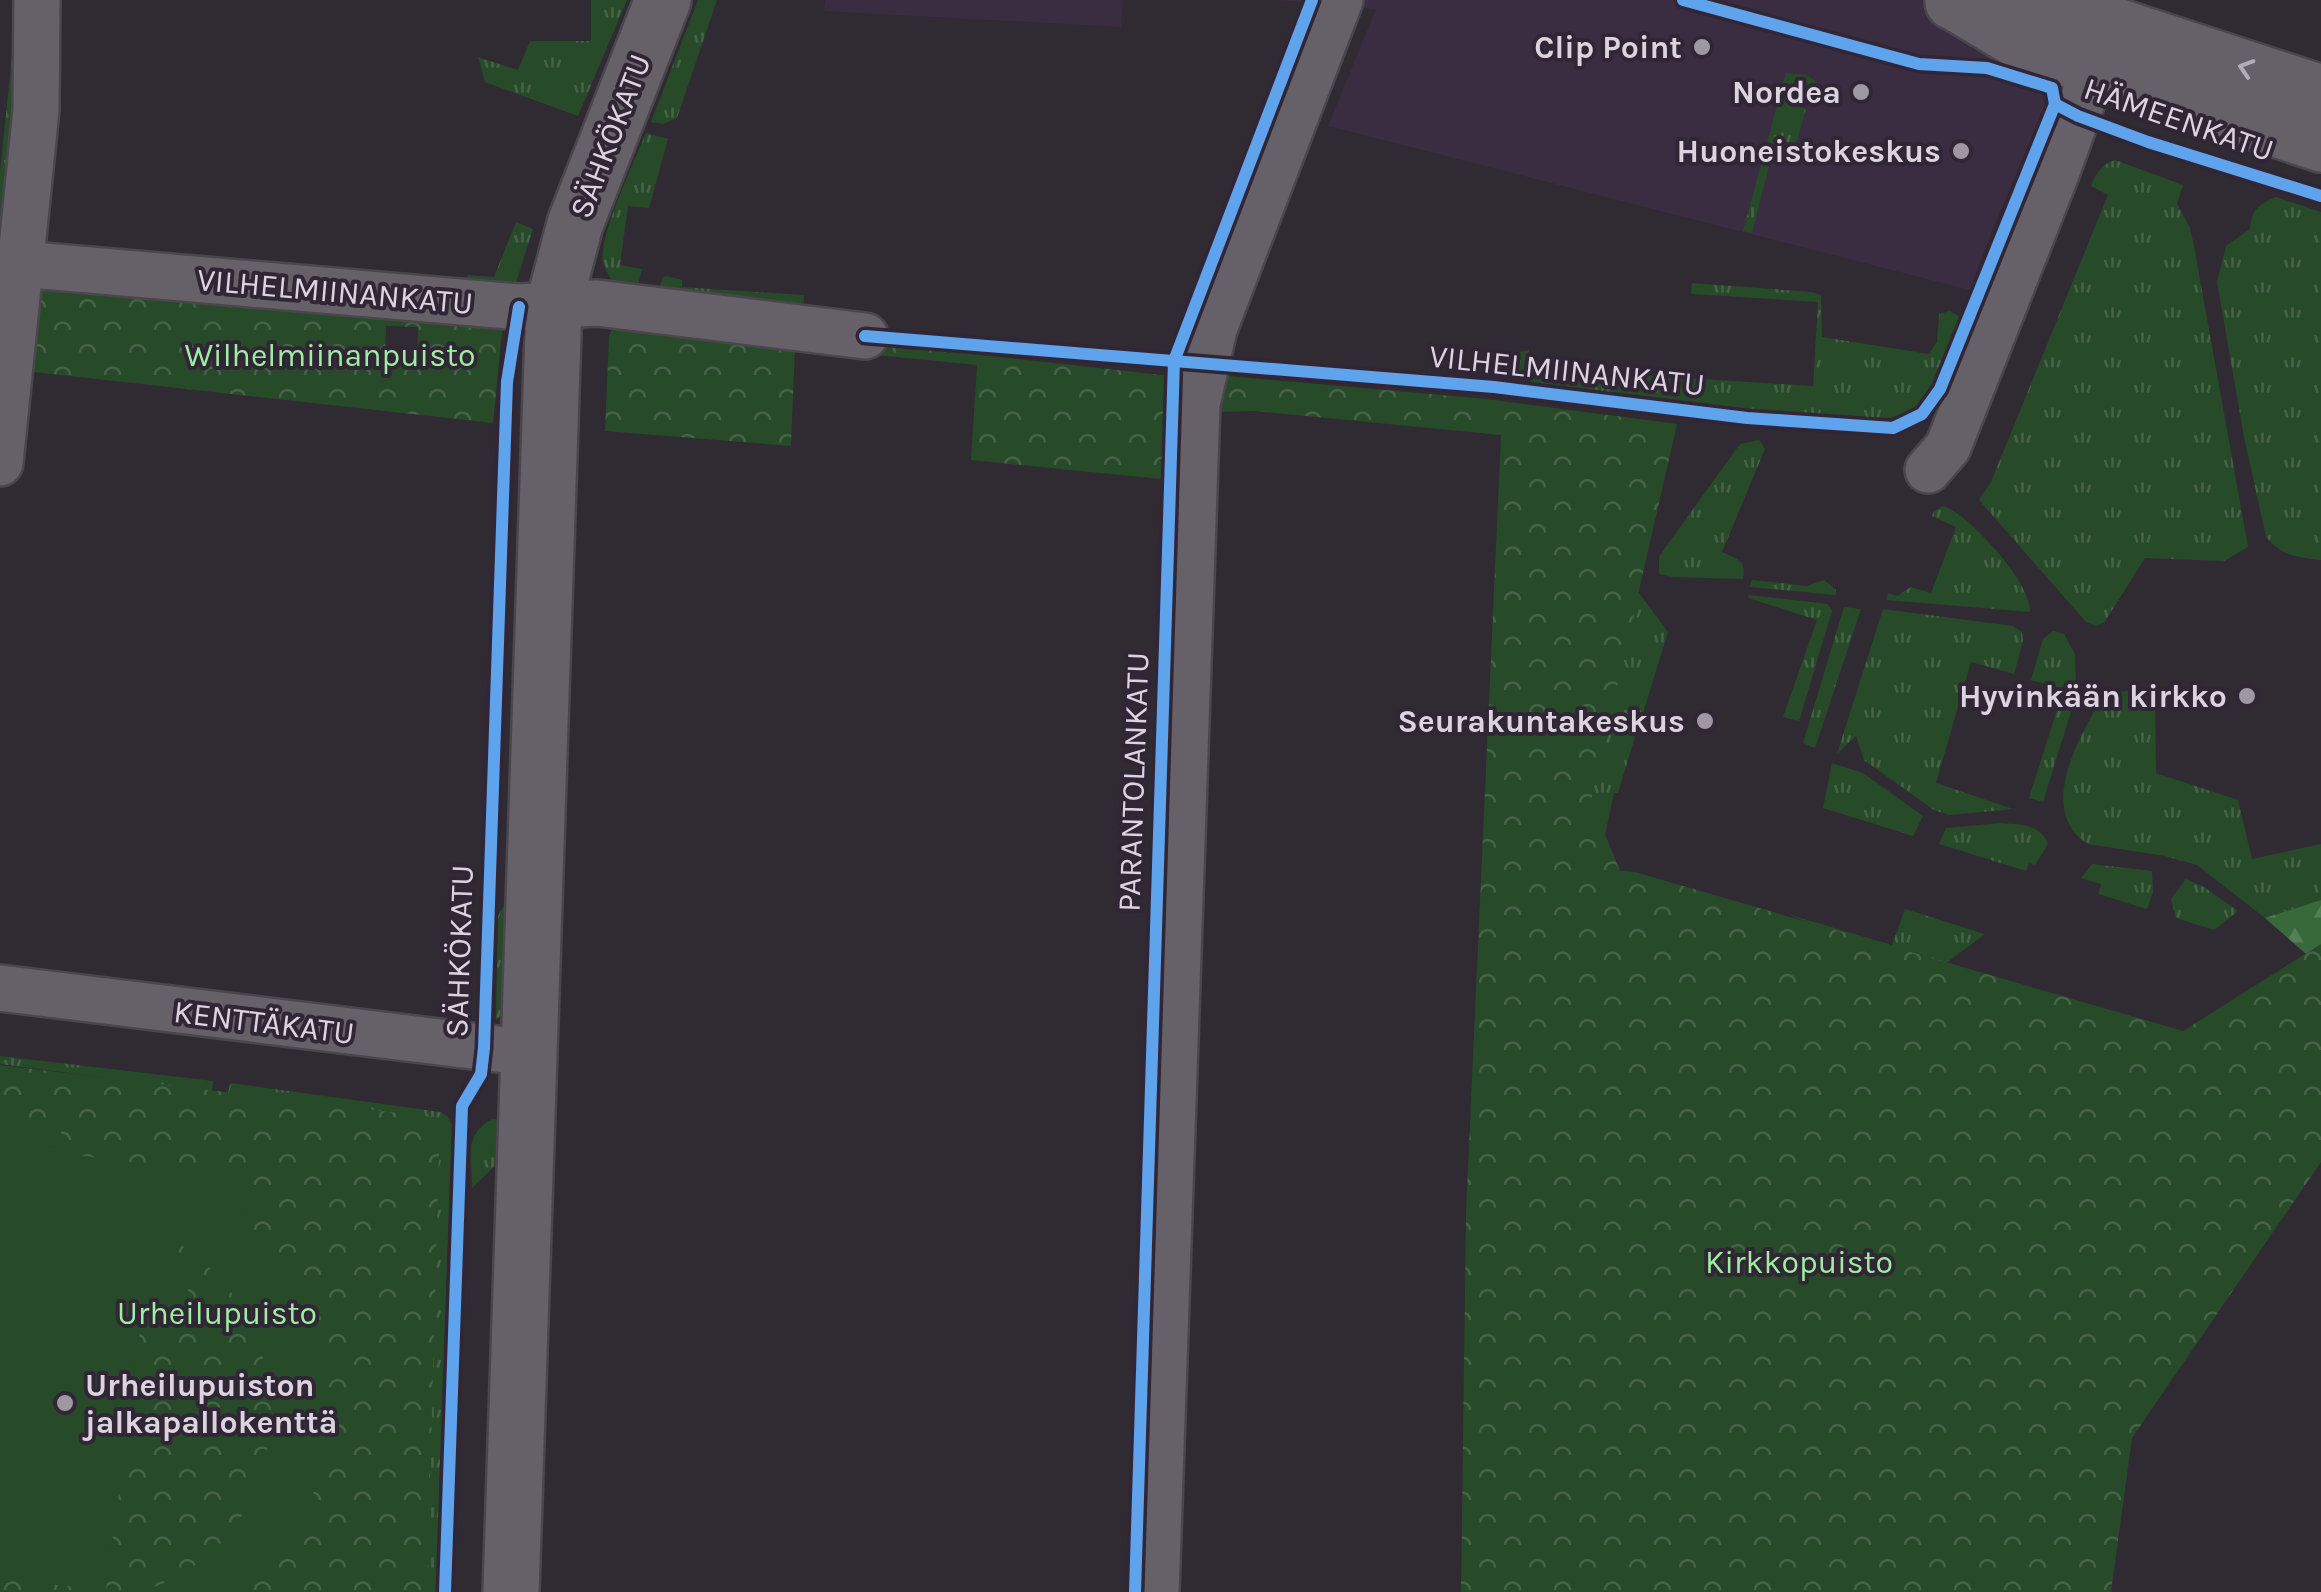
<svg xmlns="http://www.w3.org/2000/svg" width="2321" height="1592" font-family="Karla,sans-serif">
  <defs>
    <pattern id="grass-tufts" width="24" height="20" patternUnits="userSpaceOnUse" patternTransform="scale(2.5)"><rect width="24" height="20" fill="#274a29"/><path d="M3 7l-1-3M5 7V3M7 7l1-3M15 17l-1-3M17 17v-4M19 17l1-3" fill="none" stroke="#466348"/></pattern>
    <pattern id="forest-firs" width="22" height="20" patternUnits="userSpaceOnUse" patternTransform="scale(2.5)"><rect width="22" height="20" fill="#37693a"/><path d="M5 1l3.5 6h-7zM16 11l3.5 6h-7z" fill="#537e56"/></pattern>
    <pattern id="park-crowns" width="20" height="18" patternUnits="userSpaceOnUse" patternTransform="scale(2.5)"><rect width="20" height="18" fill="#274a29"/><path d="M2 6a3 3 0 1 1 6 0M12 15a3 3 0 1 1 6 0" fill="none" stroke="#466348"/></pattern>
  </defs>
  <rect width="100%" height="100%" fill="#302a32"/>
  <g fill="#3a2d41">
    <path d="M 825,0 L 1123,0 L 1121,27 L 824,11 Z"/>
    <path d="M 1279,0 L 2056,0 L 2045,106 L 1991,233 L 1970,290 L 1328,126 L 1376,9 Z"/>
  </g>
  <g fill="url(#grass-tufts)">
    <path d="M 591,0 L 627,0 L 578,116 L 485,82 L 478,57 L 518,70 L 530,41 L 591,41 Z"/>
    <path d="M 698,0 L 717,0 L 677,118 L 663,124 L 651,122 Z"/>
    <path d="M 15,27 L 19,79 L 0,297 L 0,172 Z"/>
    <path d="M 1786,73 L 1807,75 L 1825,89 L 1824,97 L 1798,89 L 1794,105 L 1806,109 L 1796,144 L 1776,139 L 1752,233 L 1743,231 Z"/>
    <path d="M 646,133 L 668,139 L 649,208 L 628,206 L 620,265 L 642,269 L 637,289 L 619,290 C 612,281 606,273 603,262 C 598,237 635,160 646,133 Z"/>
    <path d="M 2115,160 L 2183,185 L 2177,204 L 2190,228 L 2194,246 L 2248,547 L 2224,561 L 2145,558 L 2104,623 L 2096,626 L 2086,622 L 1979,500 L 1991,482 L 2108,195 L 2091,186 C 2097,172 2101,165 2115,160 Z"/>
    <path d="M 2276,197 L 2321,212 L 2321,560 C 2297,557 2282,556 2266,537 L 2244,437 L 2217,282 L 2226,246 L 2250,229 C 2252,209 2258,205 2276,197 Z"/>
    <path d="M 516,222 L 533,229 L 515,286 L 465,281 L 468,275 L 494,277 Z"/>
    <path d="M 667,276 L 682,280 L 682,287 L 804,295 L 803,316 L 658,293 L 663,277 Z"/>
    <path d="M 1692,283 L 1812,292 L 1821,295 L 1822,337 L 1929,354 L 1937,342 L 1939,314 L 1950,311 L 1960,317 L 1962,323 C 1951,348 1934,402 1907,414 C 1870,429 1739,408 1694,403 C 1641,397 1586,395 1534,383 C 1523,380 1516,376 1509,367 L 1509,354 L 1529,350 L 1529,368 L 1813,386 L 1818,302 L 1691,294 Z"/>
    <path d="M 1759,440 L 1765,449 L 1722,552 C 1737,559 1747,560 1743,579 L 1673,577 L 1659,574 L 1659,557 L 1665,548 L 1740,444 Z"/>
    <path d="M 1944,506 C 1970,516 2032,583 2030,612 L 1886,600 L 1888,593 L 1897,596 L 1911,587 L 1931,593 L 1956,527 L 1932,516 L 1934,511 Z"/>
    <path d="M 1752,580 L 1807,586 L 1824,580 L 1836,590 L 1836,595 L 1750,587 Z"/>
    <path d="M 1630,581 L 1668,632 L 1643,713 L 1633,713 L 1628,719 L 1628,729 L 1635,737 L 1618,793 L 1614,793 L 1605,835 L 1620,871 L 1635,872 L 1557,944 Z"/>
    <path d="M 1749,595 L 1828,604 L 1832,611 L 1799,721 L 1783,717 L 1817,620 L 1748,598 Z"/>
    <path d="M 1844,607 L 1861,609 L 1815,748 L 1803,743 Z"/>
    <path d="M 1883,609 L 2013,626 L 2022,632 L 2023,641 L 2014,674 L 1971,662 L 1936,783 L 2013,809 L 1949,815 L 1934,810 L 1864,760 L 1856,736 L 1837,754 Z"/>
    <path d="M 2053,631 L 2064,634 L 2075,654 L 2076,689 L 2063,689 L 2031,680 L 2043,639 Z"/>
    <path d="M 2155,688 L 2156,773 L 2238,800 L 2252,859 L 2321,844 L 2321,900 L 2265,918 L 2197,865 L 2165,856 L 2088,844 C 2034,810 2082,732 2105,693 Z"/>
    <path d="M 2062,694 L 2075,699 L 2043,802 L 2029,798 Z"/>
    <path d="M 1832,763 L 1863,773 L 1923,816 L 1913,836 L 1823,808 Z"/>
    <path d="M 2000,823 C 2021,825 2039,823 2048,844 L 2035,865 L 2029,863 L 2026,871 L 1939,844 L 1946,828 Z"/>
    <path d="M 2092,864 L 2152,871 L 2153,893 L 2147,909 L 2098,894 L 2101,884 L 2081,878 Z"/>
    <path d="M 2186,879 L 2204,887 L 2238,911 L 2214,930 L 2176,918 L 2171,899 Z"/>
    <path d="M 513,904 L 503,1015 L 496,1020 L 498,916 L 503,907 Z"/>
    <path d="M 1905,909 L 1985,934 L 1933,973 L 1787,914 L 1892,945 Z"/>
    <path d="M 0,1056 L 213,1081 L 212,1092 L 0,1064 Z"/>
    <path d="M 230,1083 L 441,1112 L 448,1117 L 452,1126 L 436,1592 L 314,1592 L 221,1093 L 228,1094 Z"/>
    <path d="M 492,1119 L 504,1120 L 504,1157 L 472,1188 C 472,1158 463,1135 492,1119 Z"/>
  </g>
  <path fill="url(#forest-firs)" d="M 2321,900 L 2321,967 L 2265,918 Z"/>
  <g fill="url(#park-crowns)" fill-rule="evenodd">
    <path d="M 42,280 L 503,321 L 493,423 L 33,372 ZM 386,326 L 418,327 L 417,362 L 385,361 Z"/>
    <path d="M 613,327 L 910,347 L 1170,376 L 1165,398 L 1161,479 L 971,460 L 977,365 L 795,347 L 791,446 L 605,431 L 609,336 Z"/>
    <path d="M 1228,376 L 1486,399 L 1677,424 L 1591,801 L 1620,871 L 1635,872 L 2183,1031 L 2321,944 L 2321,1162 L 2132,1438 L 2111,1592 L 1461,1592 L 1466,1212 L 1501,435 L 1255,411 L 1216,412 L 1222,379 Z"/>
    <path d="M 0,1065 L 440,1118 L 427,1592 L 0,1592 Z"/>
  </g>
  <g fill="#274a29">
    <path d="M 5,1118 L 62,1126 L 59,1147 L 1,1140 Z"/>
    <path d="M 0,1144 L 252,1180 L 246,1221 C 277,1253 302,1288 316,1331 C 347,1421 319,1530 247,1592 L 140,1592 C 311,1539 313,1303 154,1230 L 151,1249 L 194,1256 L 186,1303 L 144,1298 L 106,1590 L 0,1579 Z"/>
    <path d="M 222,1394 L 245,1396 L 238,1442 L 215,1439 Z"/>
  </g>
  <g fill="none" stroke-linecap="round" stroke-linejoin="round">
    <g stroke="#4b454d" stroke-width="50">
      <g id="street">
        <path d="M 20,264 L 519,307 L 597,303 L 865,336"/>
        <path d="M 0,463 L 36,110 L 37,0"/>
        <path d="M 1928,470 L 1948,447 L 2057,171 L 2106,36"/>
        <path d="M 0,988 L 529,1053"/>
        <path d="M 1156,1592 L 1197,404 L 1214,329 L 1340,0"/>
      </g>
    </g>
    <g stroke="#4b454d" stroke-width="60">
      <g id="secondary">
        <path d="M 1953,2 L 2040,1 L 2321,93"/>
        <path d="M 1956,3 L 2026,45 L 2321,144"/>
        <path d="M 511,1592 L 554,304 L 575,224 L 663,0"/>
      </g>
    </g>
    <use href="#street" stroke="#666169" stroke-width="45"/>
    <use href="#secondary" stroke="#666169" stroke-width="55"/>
    <g stroke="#312636" stroke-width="19">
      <g id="cycleway">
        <path d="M 1683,0 L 1919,64 L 1987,68 L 2052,88 L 2055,104 L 2078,116 L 2148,142 L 2321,196"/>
        <path d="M 865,336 L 1494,387 L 1747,418 L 1893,428 L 1922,414 L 1940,389 L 2055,104"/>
        <path d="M 445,1592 L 462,1106 L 481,1074 L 484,1048 L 507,382 L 519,307"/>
        <path d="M 1135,1592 L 1174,361 L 1312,0"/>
      </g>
    </g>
    <use href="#cycleway" stroke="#60a3ed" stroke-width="12"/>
  </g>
  <defs><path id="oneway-chevron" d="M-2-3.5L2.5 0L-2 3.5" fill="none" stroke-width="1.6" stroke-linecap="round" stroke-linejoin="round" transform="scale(2.5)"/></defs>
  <use stroke="#b2acb6" href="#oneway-chevron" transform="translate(2246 68) rotate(-162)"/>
  <g fill="#9f98a2" stroke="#312636" stroke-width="4">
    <circle cx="1702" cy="47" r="10"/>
    <circle cx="1861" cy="92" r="10"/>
    <circle cx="1961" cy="151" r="10"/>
    <circle cx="2247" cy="696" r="10"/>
    <circle cx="1705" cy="721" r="10"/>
    <circle cx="65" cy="1403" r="10"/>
  </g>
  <g text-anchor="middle" stroke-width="8" stroke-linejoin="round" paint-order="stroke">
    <g font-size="32" font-weight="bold" fill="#dbd4df" stroke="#312636" text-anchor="end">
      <text x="1682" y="58">Clip Point</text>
      <text x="1841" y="103">Nordea</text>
      <text x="1941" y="162">Huoneistokeskus</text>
      <text x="2227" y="707">Hyvinkään kirkko</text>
      <text x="1685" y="732">Seurakuntakeskus</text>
      <text x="85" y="1396" text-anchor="start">Urheilupuiston<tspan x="85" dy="37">jalkapallokenttä</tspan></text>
    </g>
    <g font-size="32" fill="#dbd4df" stroke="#312636">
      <text transform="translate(2179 119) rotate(19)" y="11">HÄMEENKATU</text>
      <text transform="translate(610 136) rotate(-69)" y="11">SÄHKÖKATU</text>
      <text transform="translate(335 291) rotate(5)" y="11">VILHELMIINANKATU</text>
      <text transform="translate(1567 370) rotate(6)" y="11">VILHELMIINANKATU</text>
      <text transform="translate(1133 782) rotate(-88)" y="11">PARANTOLANKATU</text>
      <text transform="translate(459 951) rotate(-88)" y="11">SÄHKÖKATU</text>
      <text transform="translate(264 1022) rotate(7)" y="11">KENTTÄKATU</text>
    </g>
    <g font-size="32" fill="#9def9f" stroke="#312636">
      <text x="330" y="366">Wilhelmiinanpuisto</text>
      <text x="1799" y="1273">Kirkkopuisto</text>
      <text x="217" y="1324">Urheilupuisto</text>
    </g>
  </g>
</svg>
